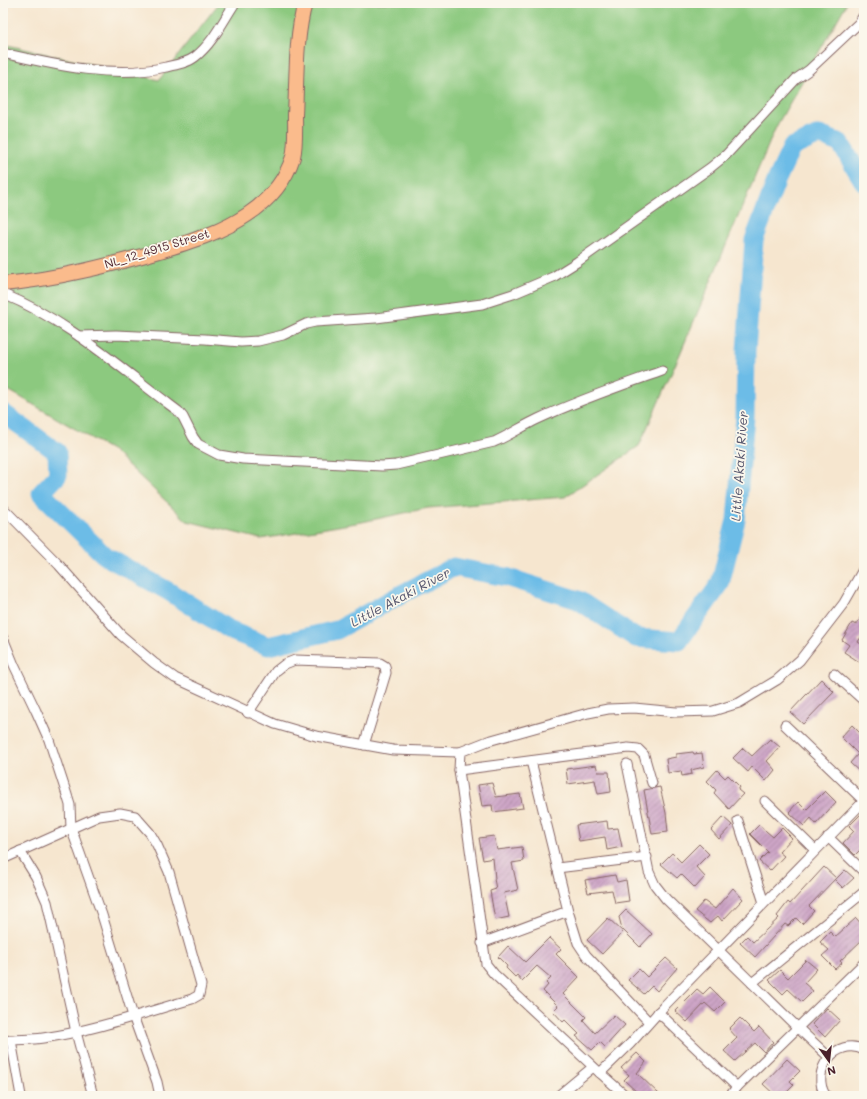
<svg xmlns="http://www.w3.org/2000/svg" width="867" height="1099" font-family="Mali,sans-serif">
  <defs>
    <pattern id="building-hatch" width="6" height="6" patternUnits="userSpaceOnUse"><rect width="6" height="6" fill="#cda5c6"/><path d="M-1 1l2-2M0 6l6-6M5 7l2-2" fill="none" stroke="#a886a1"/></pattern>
  </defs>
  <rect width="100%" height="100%" fill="#fbf7ec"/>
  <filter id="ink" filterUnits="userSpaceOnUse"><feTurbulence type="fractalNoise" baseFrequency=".025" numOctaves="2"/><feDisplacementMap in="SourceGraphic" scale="8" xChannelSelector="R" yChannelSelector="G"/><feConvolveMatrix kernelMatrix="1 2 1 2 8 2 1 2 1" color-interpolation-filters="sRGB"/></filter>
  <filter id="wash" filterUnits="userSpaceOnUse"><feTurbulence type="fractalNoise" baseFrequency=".012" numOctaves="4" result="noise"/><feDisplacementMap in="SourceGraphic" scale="16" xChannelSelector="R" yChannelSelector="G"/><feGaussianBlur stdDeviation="0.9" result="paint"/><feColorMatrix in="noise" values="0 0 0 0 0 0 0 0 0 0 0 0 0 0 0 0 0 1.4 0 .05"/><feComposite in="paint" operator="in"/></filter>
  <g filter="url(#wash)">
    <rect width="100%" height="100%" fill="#f6e6cf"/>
    <path fill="#8cc97f" stroke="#6b7455" d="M 219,3 L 847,3 L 776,127 L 680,354 L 639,446 L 565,497 L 428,508 L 362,522 L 261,539 L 187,521 L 113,451 L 3,387 L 3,44 L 159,80 Z"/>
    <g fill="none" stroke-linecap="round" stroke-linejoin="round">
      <path stroke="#6cbce7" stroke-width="19" d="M 3,413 L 57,452 L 58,475 L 41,493 L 105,556 L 168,591 L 231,631 L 268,646 L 337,630 L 396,597 L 454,567 L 506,577 L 578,600 L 636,638 L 679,641 L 720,584 L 736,520 L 745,417 L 746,351 L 754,240 L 777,179 L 792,147 L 819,135 L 840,143 L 864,182"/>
    </g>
    <g id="blocks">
      <g fill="url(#building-hatch)">
        <path d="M 864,613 L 864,632 L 858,642 L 864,646 L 864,665 L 844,652 L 849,645 L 842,640 L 852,623 L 856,625 Z"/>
        <path d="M 821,679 L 834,692 L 803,724 L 790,712 Z"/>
        <path d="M 852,725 L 864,737 L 864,776 L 850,763 L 858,754 L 841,737 Z"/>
        <path d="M 770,739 L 780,747 L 767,761 L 775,770 L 766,781 L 752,767 L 748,772 L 733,758 L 743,748 L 752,756 Z"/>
        <path d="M 693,752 L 694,754 L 702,753 L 704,767 L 691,770 L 692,774 L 682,776 L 681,771 L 668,773 L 666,759 L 676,757 L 676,754 Z"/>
        <path d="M 596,765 L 598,772 L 609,772 L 611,792 L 598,794 L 595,780 L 568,784 L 566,769 Z"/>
        <path d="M 717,770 L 725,778 L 728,775 L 740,787 L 738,790 L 743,794 L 729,809 L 714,793 L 716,790 L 707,781 Z"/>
        <path d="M 492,783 L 496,797 L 520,794 L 523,808 L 493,812 L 492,805 L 482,806 L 478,785 Z"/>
        <path d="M 660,787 L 666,813 L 668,832 L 652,834 L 644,790 Z"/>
        <path d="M 825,791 L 836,802 L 816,824 L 811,818 L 804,826 L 789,812 L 798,802 L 806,810 Z"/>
        <path d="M 864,811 L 864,846 L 855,855 L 843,843 L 854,831 L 849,826 Z"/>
        <path d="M 723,817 L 732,825 L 719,839 L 711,830 Z"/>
        <path d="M 607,821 L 608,829 L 618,828 L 622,847 L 607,850 L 605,837 L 579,841 L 576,825 Z"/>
        <path d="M 759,825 L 773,837 L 782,828 L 792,838 L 779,852 L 784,856 L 770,871 L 759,861 L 768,852 L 750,834 Z"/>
        <path d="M 494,836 L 497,850 L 522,847 L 524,861 L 512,863 L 518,890 L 504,893 L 509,917 L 495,920 L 490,891 L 496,889 L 494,879 L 495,879 L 493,858 L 483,860 L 479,838 Z"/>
        <path d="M 699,844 L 709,854 L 696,867 L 705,877 L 695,888 L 681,874 L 677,878 L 661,864 L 672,853 L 681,862 Z"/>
        <path d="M 824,867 L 836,878 L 809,906 L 814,911 L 802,924 L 796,918 L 788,926 L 785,924 L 755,957 L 740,943 L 747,936 L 753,942 L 779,918 L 777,916 L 788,902 L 790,904 Z"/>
        <path d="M 845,870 L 854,878 L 843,888 L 835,880 Z"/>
        <path d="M 615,875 L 617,882 L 626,880 L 629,901 L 615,903 L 612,890 L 588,893 L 585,880 Z"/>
        <path d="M 733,888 L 743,899 L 722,921 L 718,916 L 710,923 L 695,911 L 704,901 L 715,909 Z"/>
        <path d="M 626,910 L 652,934 L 640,947 L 622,929 L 619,917 Z"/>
        <path d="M 608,918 L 623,932 L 602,954 L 587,940 Z"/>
        <path d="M 856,918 L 864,927 L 864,938 L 840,961 L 842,963 L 835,969 L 822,956 L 829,950 L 820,942 L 830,932 L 835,937 Z"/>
        <path d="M 549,938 L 561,949 L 556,954 L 579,977 L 563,994 L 586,1017 L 583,1020 L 595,1033 L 614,1015 L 625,1025 L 605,1047 L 600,1042 L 592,1050 L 576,1036 L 579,1034 L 565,1020 L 563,1022 L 553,1011 L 558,1006 L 543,991 L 548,985 L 546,983 L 551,978 L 537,966 L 522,981 L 517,975 L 515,977 L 506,968 L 507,966 L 498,957 L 508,946 L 525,962 Z"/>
        <path d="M 666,958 L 677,968 L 657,991 L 652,986 L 644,994 L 628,980 L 639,969 L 647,977 Z"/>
        <path d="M 806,960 L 817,969 L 804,983 L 813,991 L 802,1002 L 788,989 L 783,994 L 769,980 L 780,970 L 788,978 Z"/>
        <path d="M 710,987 L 725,1002 L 715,1012 L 705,1003 L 687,1022 L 675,1011 L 697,989 L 703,994 Z"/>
        <path d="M 827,1008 L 840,1020 L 825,1037 L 812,1024 Z"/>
        <path d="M 740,1018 L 754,1032 L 759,1027 L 773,1042 L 764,1052 L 755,1043 L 735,1061 L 724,1051 L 737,1038 L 729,1029 Z"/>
        <path d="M 637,1053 L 646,1062 L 637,1073 L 661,1096 L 641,1096 L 624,1080 L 629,1075 L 621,1068 Z"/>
        <path d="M 787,1059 L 800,1071 L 790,1081 L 794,1085 L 783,1096 L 776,1096 L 763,1084 Z"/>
      </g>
    </g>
  </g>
  <g filter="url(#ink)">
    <use href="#blocks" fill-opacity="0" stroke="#866564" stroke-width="1"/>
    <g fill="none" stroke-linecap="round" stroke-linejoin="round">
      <g stroke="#866564" stroke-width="11">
        <g id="minor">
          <path d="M 3,53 C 55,65 114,79 166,67 C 176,65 187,63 195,57 C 213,43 223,21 235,3"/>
          <path d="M 3,294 C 65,319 117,365 170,405 L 178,411 L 183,417 L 193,437 L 198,444 L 219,455 L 243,459 L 382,466 L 396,465 L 494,442 C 510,435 523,426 538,419 C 579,400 620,386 662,371"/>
          <path d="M 79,336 L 116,335 L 205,339 L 241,342 L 258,341 L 283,335 L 306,324 L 315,322 L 376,318 L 482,304 L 513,294 L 553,277 L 577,262 L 710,168 L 726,155 L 796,79 L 809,70 L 859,23 L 864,15"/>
          <path d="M 3,508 L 59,565 L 121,635 L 154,663 L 175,678 L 275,724 L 316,736 L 393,750 L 460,752 L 488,741 L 588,713 L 608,709 L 634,708 L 676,712 L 713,711 L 739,703 L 777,680 L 800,660 L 844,603 L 864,568"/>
          <path d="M 3,638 L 14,665 L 36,711 L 49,740 L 67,795 L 70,805 L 71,828 L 102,915 L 133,1016 L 157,1082 L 160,1096"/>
          <path d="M 834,674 L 864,701"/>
          <path d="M 248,713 L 276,671 L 285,664 L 295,660 L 380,663 L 385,666 L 386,673 L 364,745"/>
          <path d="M 785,725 L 864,801"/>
          <path d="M 460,752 L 459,770 L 486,964 L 494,974 L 600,1073 L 626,1096"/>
          <path d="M 531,761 L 568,911 L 578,943 L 586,955 L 649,1022"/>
          <path d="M 627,764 L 649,872 L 655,885 L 666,899 L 798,1028 L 829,1057"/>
          <path d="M 459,770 L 628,748 L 638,749 L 644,755 L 652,783"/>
          <path d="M 765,801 L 815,850"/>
          <path d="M 738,821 L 764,903"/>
          <path d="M 828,837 L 864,872"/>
          <path d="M 20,851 L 36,877 L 47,902 L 76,1032 L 93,1096"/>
          <path d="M 3,859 L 99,816 L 120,813 L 135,816 L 150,833 L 157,845 L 169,872 L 201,985 L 199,995 L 192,999 C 144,1013 92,1031 43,1038 C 30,1040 16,1039 3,1041"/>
          <path d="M 557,868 L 647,857"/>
          <path d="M 482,943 L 568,911"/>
          <path d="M 752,983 L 864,892"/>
          <path d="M 658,1012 L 737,1087"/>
          <path d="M 11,1040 L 21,1096"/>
          <path d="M 600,1073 L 630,1044 L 666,1004 L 864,801"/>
          <path d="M 558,1096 L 593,1067"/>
          <path d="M 730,1096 L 737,1087 L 864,963"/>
          <path d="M 826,1096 C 809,1072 836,1036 864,1050"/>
        </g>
      </g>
      <g stroke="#866564" stroke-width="16">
        <path id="primary" d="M 3,284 C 57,279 111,265 163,250 C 192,241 222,232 247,215 C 268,201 285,182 293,157 C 296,144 295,128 295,115 C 297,78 295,39 305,3"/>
      </g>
      <use href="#minor" stroke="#fff" stroke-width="9"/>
      <use href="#primary" stroke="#fabb8c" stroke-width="14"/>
    </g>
  </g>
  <g text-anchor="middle" stroke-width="3.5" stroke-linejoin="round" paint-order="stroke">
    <g font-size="12" fill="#4a1f2b" stroke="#fbf7ec">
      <text transform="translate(157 249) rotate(-17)" y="4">NL_12_4915 Street</text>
    </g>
    <g font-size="13" font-style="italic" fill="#56566d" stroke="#fbf7ec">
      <text transform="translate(739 466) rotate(-86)" y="5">Little Akaki River</text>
      <text transform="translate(400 597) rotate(-28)" y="5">Little Akaki River</text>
    </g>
  </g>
  <rect width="867" height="1099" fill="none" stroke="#fbf7ec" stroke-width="16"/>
  <g transform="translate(829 1061) rotate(165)" stroke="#fbf7ec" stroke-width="3" paint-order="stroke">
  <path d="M0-3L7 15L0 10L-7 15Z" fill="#4a1f2b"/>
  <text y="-6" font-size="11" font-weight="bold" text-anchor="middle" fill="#4a1f2b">N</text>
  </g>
</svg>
